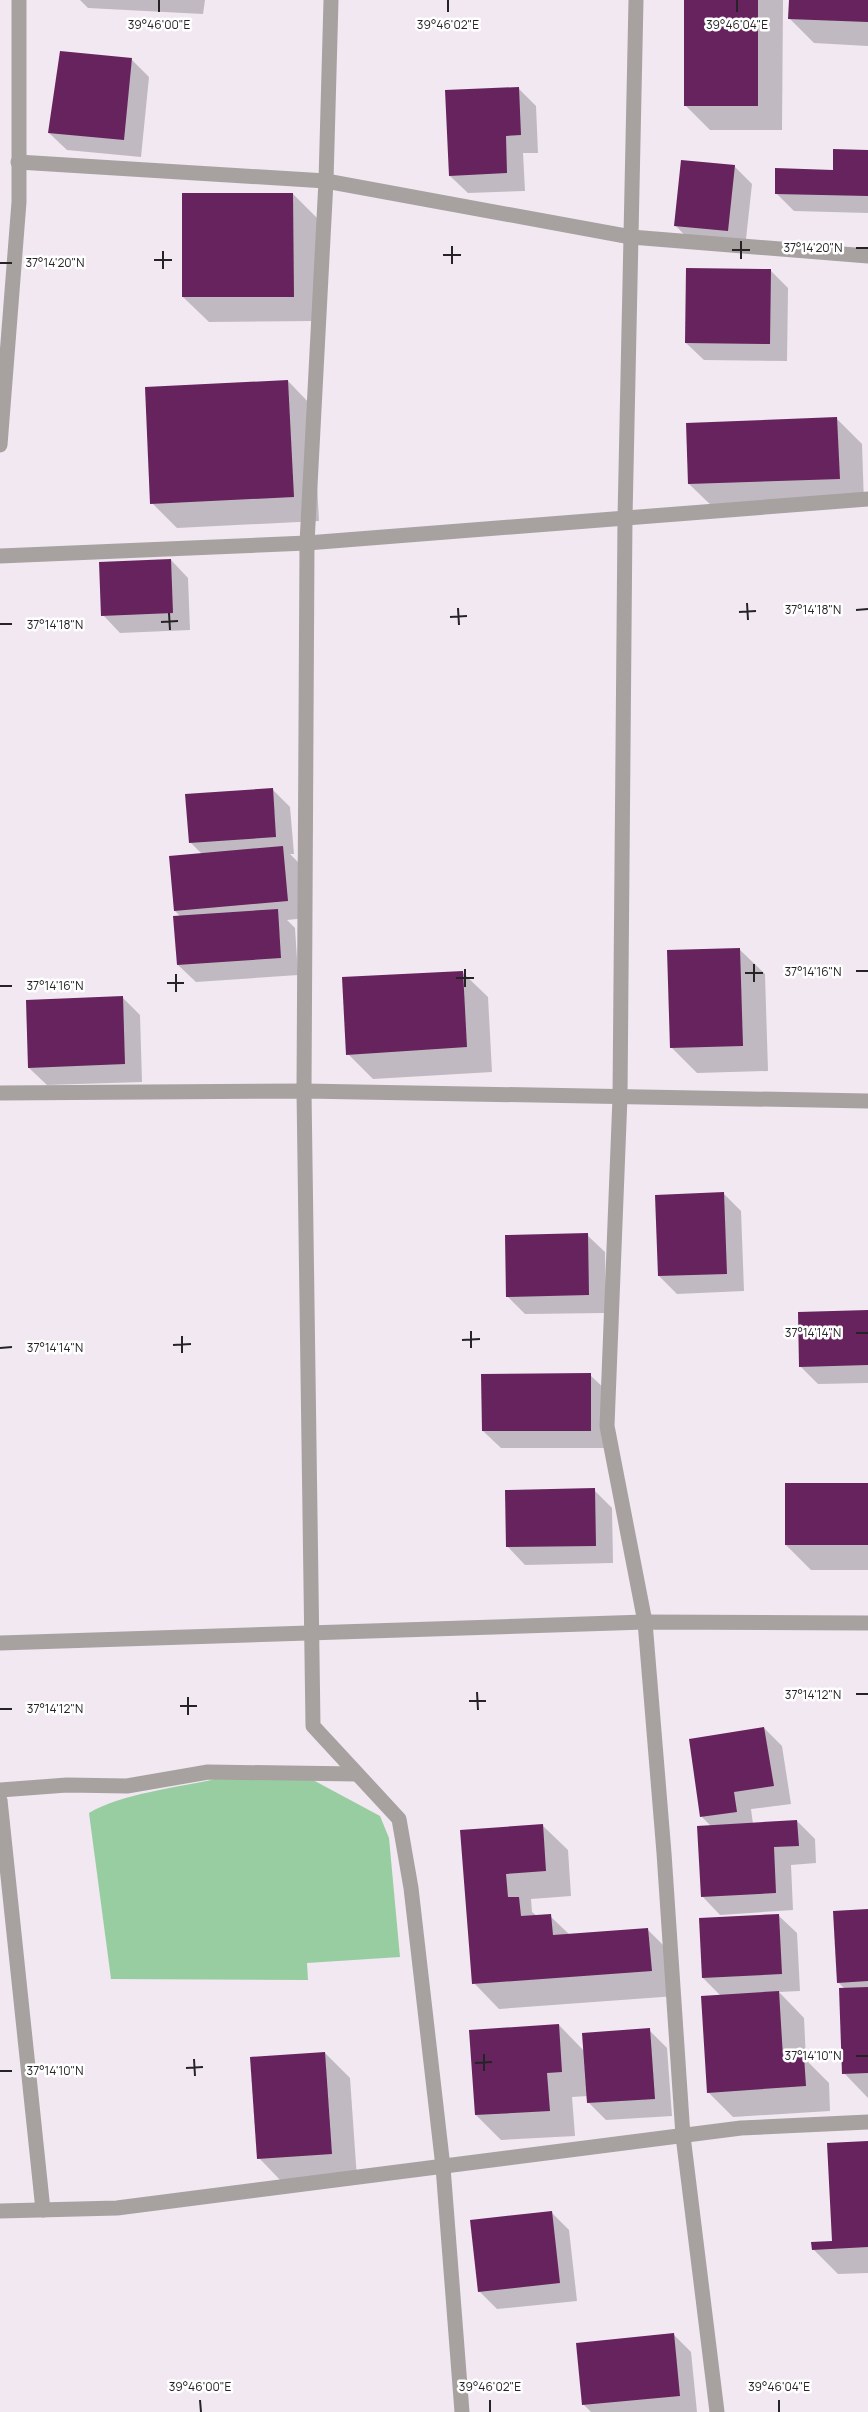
<svg xmlns="http://www.w3.org/2000/svg" width="868" height="2412" font-family="Manrope,sans-serif">
  <rect width="100%" height="100%" fill="#f1e8f2"/>
  <path fill="#98cda2" d="M 216,1779 L 313,1780 L 380,1816 L 389,1838 L 400,1957 L 307,1963 L 308,1980 L 111,1979 L 89,1813 C 120,1794 180,1787 216,1779 Z"/>
  <g fill="#0003">
    <path d="M 80,0 L 205,0 L 203,14 L 88,8 Z"/>
    <path d="M 685,0 L 783,0 L 782,130 L 710,130 L 685,105 Z"/>
    <path d="M 790,0 L 868,0 L 868,46 L 814,43 L 789,18 Z"/>
    <path d="M 131,59 L 149,77 L 141,157 L 67,150 L 49,133 Z"/>
    <path d="M 518,88 L 536,106 L 538,153 L 523,153 L 525,191 L 468,193 L 450,176 Z"/>
    <path d="M 868,151 L 868,213 L 794,211 L 776,193 L 834,171 Z"/>
    <path d="M 734,166 L 752,184 L 745,248 L 693,244 L 676,226 Z"/>
    <path d="M 293,194 L 318,219 L 319,321 L 209,322 L 183,297 Z"/>
    <path d="M 770,270 L 788,288 L 787,361 L 704,360 L 686,343 Z"/>
    <path d="M 288,381 L 313,407 L 319,521 L 177,528 L 152,503 Z"/>
    <path d="M 837,419 L 862,444 L 864,504 L 715,509 L 689,484 Z"/>
    <path d="M 171,560 L 188,578 L 190,630 L 120,633 L 103,615 Z"/>
    <path d="M 272,789 L 290,807 L 294,854 L 290,854 L 301,865 L 306,918 L 287,920 L 295,928 L 298,975 L 196,982 L 178,965 L 181,917 L 175,911 L 202,854 L 190,842 Z"/>
    <path d="M 739,949 L 765,974 L 768,1071 L 697,1073 L 672,1048 Z"/>
    <path d="M 462,972 L 488,997 L 492,1072 L 373,1079 L 348,1054 Z"/>
    <path d="M 122,997 L 140,1015 L 142,1082 L 47,1085 L 29,1068 Z"/>
    <path d="M 723,1193 L 741,1211 L 744,1291 L 677,1294 L 659,1276 Z"/>
    <path d="M 587,1235 L 605,1252 L 606,1313 L 525,1314 L 507,1296 Z"/>
    <path d="M 868,1312 L 868,1383 L 818,1384 L 801,1367 Z"/>
    <path d="M 590,1375 L 608,1392 L 608,1448 L 501,1448 L 483,1431 Z"/>
    <path d="M 868,1484 L 868,1570 L 811,1570 L 786,1545 Z"/>
    <path d="M 594,1490 L 612,1508 L 613,1563 L 525,1565 L 508,1547 Z"/>
    <path d="M 764,1728 L 782,1746 L 791,1804 L 751,1809 L 753,1824 L 797,1821 L 815,1839 L 816,1863 L 791,1865 L 793,1910 L 720,1915 L 703,1897 L 711,1826 L 702,1817 Z"/>
    <path d="M 542,1825 L 568,1850 L 571,1896 L 531,1899 L 532,1912 L 537,1916 L 550,1916 L 570,1935 L 648,1930 L 673,1955 L 676,1996 L 499,2009 L 474,1983 L 461,1831 Z"/>
    <path d="M 868,1910 L 868,2098 L 844,2073 L 845,1989 L 838,1982 Z"/>
    <path d="M 779,1916 L 797,1933 L 800,1991 L 779,1992 L 804,2018 L 806,2060 L 829,2083 L 830,2111 L 733,2117 L 708,2092 L 721,1996 L 703,1978 Z"/>
    <path d="M 559,2025 L 585,2052 L 649,2030 L 667,2048 L 672,2116 L 606,2120 L 589,2103 L 588,2096 L 572,2097 L 575,2136 L 501,2140 L 476,2115 Z"/>
    <path d="M 325,2053 L 350,2078 L 357,2179 L 284,2184 L 259,2158 Z"/>
    <path d="M 868,2142 L 868,2273 L 838,2274 L 813,2249 L 834,2243 Z"/>
    <path d="M 551,2212 L 569,2230 L 577,2301 L 497,2309 L 479,2291 Z"/>
    <path d="M 674,2335 L 691,2352 L 697,2412 L 591,2412 L 583,2404 Z"/>
  </g>
  <g fill="#66235d">
    <rect x="684" y="0" width="74" height="106"/>
    <path d="M 789,0 L 868,0 L 868,22 L 788,19 Z"/>
    <path d="M 60,51 L 132,58 L 124,140 L 48,133 Z"/>
    <path d="M 519,87 L 521,135 L 506,136 L 507,173 L 449,176 L 445,90 Z"/>
    <path d="M 833,149 L 868,150 L 868,196 L 775,194 L 775,168 L 833,170 Z"/>
    <path d="M 681,160 L 735,165 L 728,231 L 674,226 Z"/>
    <path d="M 182,193 L 293,193 L 294,297 L 182,297 Z"/>
    <path d="M 686,268 L 771,269 L 770,344 L 685,343 Z"/>
    <path d="M 288,380 L 294,497 L 150,504 L 145,387 Z"/>
    <path d="M 837,417 L 840,479 L 688,484 L 686,423 Z"/>
    <path d="M 171,559 L 173,613 L 101,616 L 99,562 Z"/>
    <path d="M 273,788 L 276,837 L 189,843 L 185,794 Z"/>
    <path d="M 283,846 L 288,901 L 174,911 L 169,856 Z"/>
    <path d="M 278,909 L 281,958 L 177,965 L 173,916 Z"/>
    <path d="M 740,948 L 743,1046 L 670,1048 L 667,950 Z"/>
    <path d="M 463,971 L 467,1047 L 346,1055 L 342,977 Z"/>
    <path d="M 123,996 L 125,1064 L 28,1068 L 26,1000 Z"/>
    <path d="M 724,1192 L 727,1274 L 658,1276 L 655,1195 Z"/>
    <path d="M 588,1233 L 589,1295 L 506,1297 L 505,1235 Z"/>
    <path d="M 868,1310 L 868,1365 L 799,1367 L 798,1312 Z"/>
    <path d="M 591,1373 L 591,1431 L 482,1431 L 481,1374 Z"/>
    <rect x="785" y="1483" width="83" height="62"/>
    <path d="M 595,1488 L 596,1546 L 506,1547 L 505,1490 Z"/>
    <path d="M 764,1727 L 774,1786 L 734,1792 L 737,1812 L 700,1817 L 689,1739 Z"/>
    <path d="M 797,1820 L 799,1846 L 774,1847 L 776,1893 L 701,1897 L 697,1826 Z"/>
    <path d="M 543,1824 L 546,1871 L 506,1874 L 508,1897 L 519,1897 L 521,1916 L 551,1914 L 553,1935 L 648,1928 L 652,1971 L 472,1984 L 460,1830 Z"/>
    <path d="M 868,1909 L 868,1981 L 837,1983 L 833,1911 Z"/>
    <path d="M 779,1914 L 782,1974 L 702,1978 L 699,1918 Z"/>
    <path d="M 868,1987 L 868,2073 L 842,2074 L 839,1988 Z"/>
    <path d="M 779,1991 L 783,2057 L 804,2056 L 806,2086 L 707,2093 L 701,1996 Z"/>
    <path d="M 559,2024 L 562,2072 L 547,2073 L 550,2111 L 475,2115 L 469,2030 Z"/>
    <path d="M 650,2028 L 655,2099 L 587,2103 L 582,2033 Z"/>
    <path d="M 325,2052 L 332,2154 L 257,2159 L 250,2057 Z"/>
    <path d="M 868,2141 L 868,2247 L 812,2250 L 811,2242 L 832,2241 L 827,2143 Z"/>
    <path d="M 552,2211 L 560,2283 L 478,2292 L 470,2220 Z"/>
    <path d="M 674,2333 L 680,2396 L 582,2405 L 576,2343 Z"/>
  </g>
  <g fill="none" stroke-linecap="round" stroke-linejoin="round">
    <g stroke="#a7a2a0" stroke-width="15">
      <path d="M 331,0 L 326,181 L 307,543 L 304,1091 L 313,1726 L 399,1819 L 411,1888 L 443,2167 L 462,2412"/>
      <path d="M 636,0 L 625,518 L 620,1097 L 607,1426 L 645,1622 L 664,1853 L 683,2136 L 717,2412"/>
      <path d="M 18,162 L 326,181 L 631,237 L 868,256"/>
      <path d="M 0,445 L 19,202 L 19,0"/>
      <path d="M 0,556 L 307,543 L 868,499"/>
      <path d="M 0,1093 L 304,1091 L 868,1101"/>
      <path d="M 0,1643 L 645,1622 L 868,1623"/>
      <path d="M 0,1790 L 67,1785 L 127,1786 L 208,1772 L 357,1774"/>
      <path d="M 0,1800 L 43,2210"/>
      <path d="M 0,2211 L 117,2208 L 741,2128 L 868,2122"/>
    </g>
  </g>
  <path fill="none" stroke="#262327" stroke-width="2" d="M 159,0 L 159,12M 448,0 L 448,12M 737,0 L 737,12M 741,241 L 741,259M 452,246 L 452,264M 856,248 L 868,248M 732,250 L 750,250M 163,251 L 163,269M 443,255 L 461,255M 154,260 L 172,260M 0,263 L 12,263M 747,603 L 748,620M 458,608 L 459,625M 856,610 L 868,609M 739,612 L 756,611M 169,613 L 170,630M 450,617 L 467,616M 161,622 L 178,621M 0,624 L 12,624M 754,964 L 754,982M 465,969 L 465,987M 856,971 L 868,971M 745,973 L 763,973M 176,974 L 176,992M 456,978 L 474,978M 167,983 L 184,983M 0,986 L 12,986M 471,1331 L 471,1348M 856,1333 L 868,1333M 182,1336 L 182,1353M 462,1340 L 480,1339M 173,1345 L 191,1344M 0,1348 L 12,1347M 477,1692 L 478,1710M 856,1694 L 868,1694M 188,1697 L 188,1715M 469,1701 L 486,1701M 180,1706 L 197,1706M 0,1709 L 12,1709M 484,2054 L 484,2071M 856,2056 L 868,2056M 194,2059 L 195,2076M 475,2063 L 492,2062M 186,2068 L 203,2067M 0,2071 L 12,2071M 200,2400 L 201,2412M 490,2400 L 490,2412M 779,2400 L 779,2412"/>
  <g font-size="12" text-anchor="middle" fill="#262327" stroke="#fff" stroke-width="5" stroke-linejoin="round" paint-order="stroke">
    <text x="159" y="29">39°46'00"E</text>
    <text x="448" y="29">39°46'02"E</text>
    <text x="737" y="29">39°46'04"E</text>
    <text x="813" y="252">37°14'20"N</text>
    <text x="55" y="267">37°14'20"N</text>
    <text x="813" y="614">37°14'18"N</text>
    <text x="55" y="629">37°14'18"N</text>
    <text x="813" y="976">37°14'16"N</text>
    <text x="55" y="990">37°14'16"N</text>
    <text x="813" y="1337">37°14'14"N</text>
    <text x="55" y="1352">37°14'14"N</text>
    <text x="813" y="1699">37°14'12"N</text>
    <text x="55" y="1713">37°14'12"N</text>
    <text x="813" y="2060">37°14'10"N</text>
    <text x="55" y="2075">37°14'10"N</text>
    <text x="200" y="2391">39°46'00"E</text>
    <text x="490" y="2391">39°46'02"E</text>
    <text x="779" y="2391">39°46'04"E</text>
  </g>
</svg>
